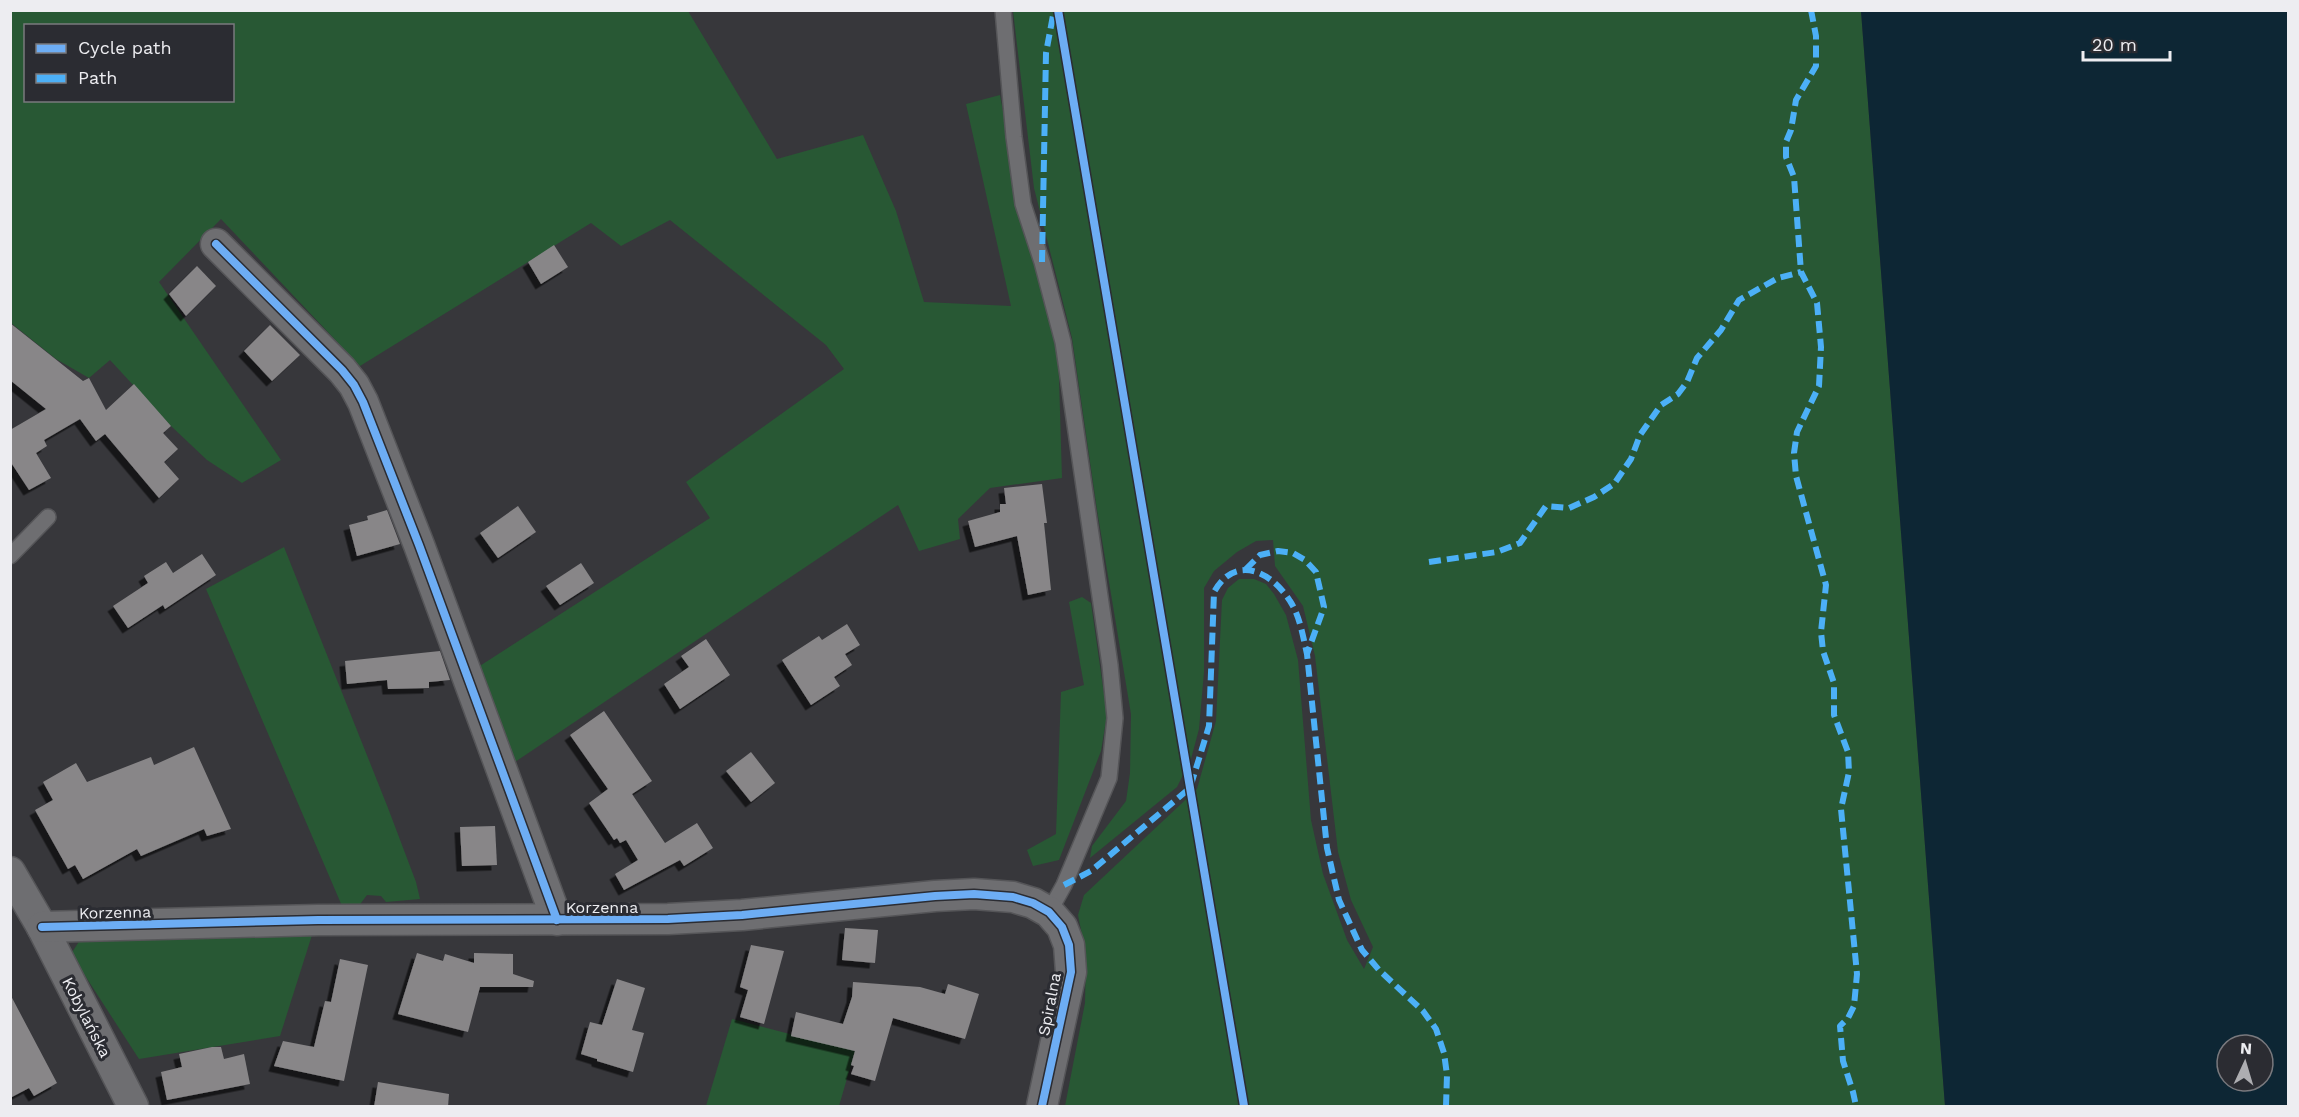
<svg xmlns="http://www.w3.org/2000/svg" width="2299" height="1117" font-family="'Work Sans',sans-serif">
  <defs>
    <filter id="shadow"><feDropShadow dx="-5.5" dy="5.5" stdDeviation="0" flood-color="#0009"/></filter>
  </defs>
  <rect width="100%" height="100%" fill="#37373b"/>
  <g fill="#285834" fill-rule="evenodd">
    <path d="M 11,11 L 688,11 L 777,159 L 863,135 L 896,211 L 924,302 L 1011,306 L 966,104 L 1000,95 L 1021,210 L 1058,345 L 1062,478 L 990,488 L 958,519 L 960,539 L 919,551 L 898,505 L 509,766 L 475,669 L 710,518 L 686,482 L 844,369 L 826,345 L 670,220 L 621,246 L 591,223 L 360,366 L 221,219 L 159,282 L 281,460 L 242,483 L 207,460 L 171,426 L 110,360 L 89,378 L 56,359 L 11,323 ZM 26,26 L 232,26 L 232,100 L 26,100 Z"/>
    <path d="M 1013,11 L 1861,11 L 1945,1106 L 1065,1106 L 1085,1003 L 1086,955 L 1078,915 L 1084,895 L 1197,789 L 1216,721 L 1222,600 L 1228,588 L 1239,579 L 1254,579 L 1266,584 L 1274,594 L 1286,615 L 1298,660 L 1311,820 L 1323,874 L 1347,940 L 1364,969 L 1373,947 L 1351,900 L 1338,852 L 1315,656 L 1303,606 L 1275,566 L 1273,540 L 1256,541 L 1237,552 L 1214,571 L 1204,588 L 1204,672 L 1199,729 L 1191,759 L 1177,787 L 1090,858 L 1092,846 L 1126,801 L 1130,773 L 1131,714 L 1097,510 L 1072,338 L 1034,188 Z"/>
    <path d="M 284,547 L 388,808 L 416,882 L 420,899 L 386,902 L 381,896 L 367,895 L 358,907 L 342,906 L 206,589 Z"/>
    <path d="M 1082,597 L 1091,603 L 1107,715 L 1101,751 L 1059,860 L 1033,866 L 1027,850 L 1056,834 L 1061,692 L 1084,685 L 1069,602 Z"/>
    <path d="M 312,935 L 280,1036 L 139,1059 L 71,954 L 80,940 Z"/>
    <path d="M 732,1019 L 855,1051 L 839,1106 L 706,1106 Z"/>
  </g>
  <path fill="#0d2634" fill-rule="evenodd" d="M 1861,11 L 2288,11 L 2288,1106 L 1945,1106 ZM 2227,1045 L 2263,1045 L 2263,1081 L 2227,1081 Z"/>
  <g fill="#888688" filter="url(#shadow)">
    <path d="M 554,245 L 568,267 L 541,284 L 528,262 Z"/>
    <path d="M 197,266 L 216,286 L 186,316 L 169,294 Z"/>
    <path d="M 10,323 L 83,381 L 89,378 L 106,410 L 134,384 L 171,426 L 163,433 L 178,449 L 164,462 L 179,479 L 159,498 L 105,434 L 96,441 L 80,419 L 44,440 L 47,446 L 36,453 L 51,478 L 29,490 L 10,461 L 10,430 L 46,409 L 10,380 Z"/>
    <path d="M 270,325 L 300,355 L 272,381 L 244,351 Z"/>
    <path d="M 1042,484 L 1047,523 L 1044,523 L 1051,590 L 1028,595 L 1017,536 L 975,547 L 968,521 L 1000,512 L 1000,504 L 1006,504 L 1004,488 Z"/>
    <path d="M 518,506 L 536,532 L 498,558 L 480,533 Z"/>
    <path d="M 387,510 L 400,544 L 357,556 L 349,525 L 368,520 L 367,516 Z"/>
    <path d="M 202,554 L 216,575 L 165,609 L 163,605 L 128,628 L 113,606 L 148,583 L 144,576 L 166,562 L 173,573 Z"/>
    <path d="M 581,563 L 594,583 L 560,605 L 546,586 Z"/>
    <path d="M 847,624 L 860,645 L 845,654 L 852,665 L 834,677 L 840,686 L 811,705 L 782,660 L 819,636 L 822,640 Z"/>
    <path d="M 706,639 L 730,675 L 680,709 L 664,684 L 689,667 L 681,656 Z"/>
    <path d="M 440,651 L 450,680 L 429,682 L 429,688 L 388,689 L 387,680 L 347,684 L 345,661 Z"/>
    <path d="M 604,711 L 652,781 L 632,794 L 665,843 L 697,823 L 713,848 L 684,866 L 680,860 L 624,890 L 615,874 L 638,860 L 626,840 L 620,843 L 617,838 L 614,840 L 589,803 L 608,789 L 570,735 Z"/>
    <path d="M 194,747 L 231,829 L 207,836 L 204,829 L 141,856 L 137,849 L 83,879 L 75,865 L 68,869 L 35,810 L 53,800 L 43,782 L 76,763 L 87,782 L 151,757 L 154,765 Z"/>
    <path d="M 751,752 L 775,783 L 751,802 L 726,771 Z"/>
    <path d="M 495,826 L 497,865 L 462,866 L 460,827 Z"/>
    <path d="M 845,928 L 878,930 L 875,963 L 842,960 Z"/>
    <path d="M 751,945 L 784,951 L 764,1024 L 740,1017 L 748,990 L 740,987 Z"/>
    <path d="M 417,953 L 443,961 L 445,954 L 474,963 L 474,953 L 513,954 L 513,974 L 534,981 L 533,987 L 480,987 L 468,1032 L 398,1014 Z"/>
    <path d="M 340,959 L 368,965 L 344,1081 L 274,1066 L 283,1041 L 314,1047 L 325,1001 L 331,1002 Z"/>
    <path d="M 617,979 L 645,988 L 632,1030 L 644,1033 L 633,1072 L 597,1061 L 597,1059 L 581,1054 L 590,1022 L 602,1025 Z"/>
    <path d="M 853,982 L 920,987 L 945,994 L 948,984 L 979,994 L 965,1039 L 893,1018 L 875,1081 L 851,1074 L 854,1066 L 851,1065 L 855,1051 L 791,1036 L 796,1012 L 843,1024 L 852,997 Z"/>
    <path d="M 10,994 L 57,1083 L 34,1096 L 29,1088 L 10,1098 Z"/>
    <path d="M 212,1047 L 221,1047 L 224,1059 L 244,1054 L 250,1084 L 167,1100 L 161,1072 L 182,1067 L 179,1054 Z"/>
    <path d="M 378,1082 L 449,1094 L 448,1107 L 374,1107 Z"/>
  </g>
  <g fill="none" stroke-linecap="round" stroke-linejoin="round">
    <g stroke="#555558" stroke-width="18">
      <g id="lane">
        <path d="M 1003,10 L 1014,137 L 1023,204 L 1042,262 L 1063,342 L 1110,665 L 1115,718 L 1109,778 L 1064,885 L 1049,912"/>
        <path d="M 10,556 L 48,517"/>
      </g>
    </g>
    <g stroke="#555558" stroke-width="33">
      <g id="street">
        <path d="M 216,244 L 342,370 L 354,385 L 363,402 L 419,545 L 557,920"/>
        <path d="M 10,872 L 42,927 L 133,1106"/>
        <path d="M 42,927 L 318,920 L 668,919 L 742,915 L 935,896 L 974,894 L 1013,897 L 1033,903 L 1049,912 L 1062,927 L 1069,945 L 1071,972 L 1042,1106"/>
      </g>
    </g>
    <use href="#lane" stroke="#6e6e71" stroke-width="15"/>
    <use href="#street" stroke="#6e6e71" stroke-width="30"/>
    <g stroke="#4cb0f7" stroke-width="6" stroke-dasharray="12 6" stroke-linecap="butt">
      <path d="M 1811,10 L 1816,36 L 1816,66 L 1796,100 L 1791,130 L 1786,142 L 1786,157 L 1794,177 L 1801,272 L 1817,303 L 1821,347 L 1819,386 L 1797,432 L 1794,453 L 1796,476 L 1826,585 L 1821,632 L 1823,651 L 1834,683 L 1834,715 L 1848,752 L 1849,772 L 1841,809 L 1857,974 L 1854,1006 L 1848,1018 L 1840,1026 L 1843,1061 L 1853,1092 L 1856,1106"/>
      <path d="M 1042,262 L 1046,53 L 1054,10"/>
      <path d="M 1429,562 L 1497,552 L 1520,543 L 1546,506 L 1569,508 L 1594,497 L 1614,484 L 1631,459 L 1640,435 L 1661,405 L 1678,394 L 1687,382 L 1697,358 L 1721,330 L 1739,300 L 1778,278 L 1801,272"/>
      <path d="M 1246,569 L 1260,555 L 1278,551 L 1293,553 L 1305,560 L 1316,572 L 1324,607 L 1307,654"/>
      <path d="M 1064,885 L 1091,871 L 1190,788 L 1209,726 L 1214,592 C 1235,554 1271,571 1290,601 C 1300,616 1303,637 1307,654 L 1327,848 L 1339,900 L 1362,950 L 1379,970 L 1423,1011 L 1436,1029 L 1444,1053 L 1447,1075 L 1446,1106"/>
    </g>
    <g stroke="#2b2c32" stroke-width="11">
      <g id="cycleway">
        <path d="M 1058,10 L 1244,1106"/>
        <path d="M 216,244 L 342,370 L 354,385 L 363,402 L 419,545 L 557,920"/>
        <path d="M 42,927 L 318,920 L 668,919 L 742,915 L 935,896 L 974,894 L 1013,897 L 1033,903 L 1049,912 L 1062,927 L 1069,945 L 1071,972 L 1042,1106"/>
      </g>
    </g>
    <use href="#cycleway" stroke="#6dadf4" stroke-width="8"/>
  </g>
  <g text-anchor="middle" stroke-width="6" stroke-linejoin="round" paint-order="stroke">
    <g font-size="16" fill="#ededf1" stroke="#2b2c32">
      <text x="602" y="913">Korzenna</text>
      <text transform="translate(115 912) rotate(-1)" y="6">Korzenna</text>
      <text transform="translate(1049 1004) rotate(-79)" y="6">Spiralna</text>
      <text transform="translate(87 1017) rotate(63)" y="6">Kobylańska</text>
    </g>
  </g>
  <rect width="2299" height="1117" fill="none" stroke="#ededf1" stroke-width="24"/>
  <rect x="24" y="24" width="210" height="78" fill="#2b2c32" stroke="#79797e" stroke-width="1.5"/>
  <rect x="36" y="44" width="30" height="9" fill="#6dadf4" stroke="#79797e" stroke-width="1.5"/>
  <text x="78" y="54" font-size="18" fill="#ededf1">Cycle path</text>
  <rect x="36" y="74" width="30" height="9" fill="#4cb0f7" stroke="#79797e" stroke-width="1.5"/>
  <text x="78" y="84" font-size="18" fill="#ededf1">Path</text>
  <g transform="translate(2245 1063) rotate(4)"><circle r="28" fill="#2b2c32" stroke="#79797e" stroke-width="1.5"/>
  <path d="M0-4.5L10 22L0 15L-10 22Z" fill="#adadb1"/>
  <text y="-9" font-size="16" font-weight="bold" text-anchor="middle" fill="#ededf1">N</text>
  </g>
  <path d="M2083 51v9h87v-9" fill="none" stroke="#ededf1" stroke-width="3"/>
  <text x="2092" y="51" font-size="18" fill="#ededf1" stroke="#2b2c32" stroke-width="4.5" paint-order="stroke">20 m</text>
</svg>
